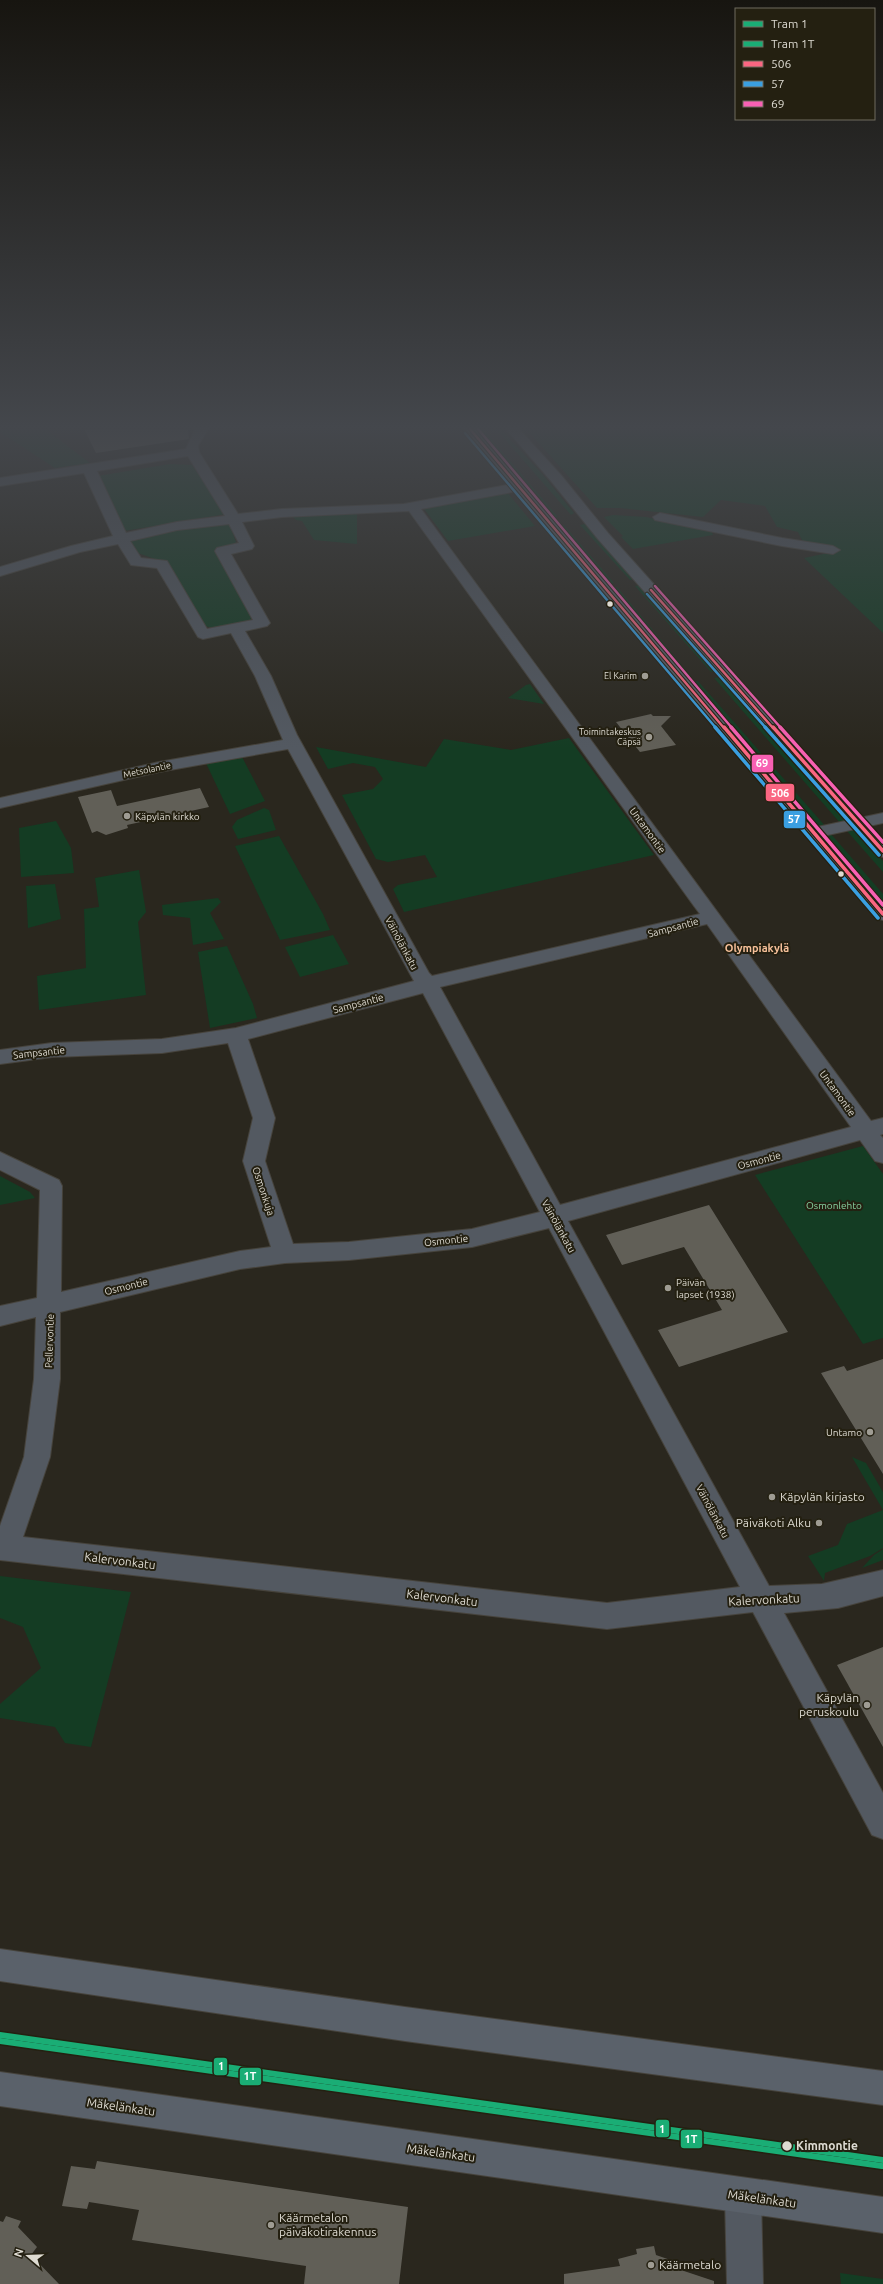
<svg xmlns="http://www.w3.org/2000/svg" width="883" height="2284" font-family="Ubuntu,sans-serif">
  <rect width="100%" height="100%" fill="#2a271e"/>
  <g fill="#143c23">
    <path d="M 0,429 L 45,429 L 90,463 L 55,468 L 0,432 Z"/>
    <path d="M 483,429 L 558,517 L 554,517 L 478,430 Z"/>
    <path d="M 496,429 L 501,429 L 543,475 L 574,513 L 571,515 Z"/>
    <path d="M 526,429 L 883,429 L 883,633 L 804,558 L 828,553 L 806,548 L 798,532 L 777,527 L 765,506 L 721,500 L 703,517 L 620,508 L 597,508 Z"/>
    <path d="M 170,464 L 192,465 L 226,514 L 124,531 L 98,476 Z"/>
    <path d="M 507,492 L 535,526 L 448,541 L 422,506 Z"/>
    <path d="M 357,513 L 357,544 L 314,540 L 302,521 L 296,520 L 292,516 Z"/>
    <path d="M 613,515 L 646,517 L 711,530 L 713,535 L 633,549 L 621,537 L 623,536 L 604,517 Z"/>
    <path d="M 225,522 L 229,523 L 236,542 L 232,546 L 215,550 L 249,610 L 251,619 L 248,622 L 216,629 L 205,626 L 169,564 L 135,552 L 128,542 L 131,539 Z"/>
    <path d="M 585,524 L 635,579 L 630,580 L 580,525 Z"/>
    <path d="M 564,525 L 614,583 L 608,584 L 561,526 Z"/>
    <path d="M 640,585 L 718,671 L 711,672 L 635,586 Z"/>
    <path d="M 617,587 L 691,676 L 687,677 L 612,588 Z"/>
    <path d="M 721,677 L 849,822 L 841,824 L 714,678 Z"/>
    <path d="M 698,681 L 826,827 L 819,829 L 693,682 Z"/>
    <path d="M 530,684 L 544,704 L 508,698 L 526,685 Z"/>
    <path d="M 569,738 L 654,855 L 404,912 L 393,889 L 398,885 L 437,877 L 425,855 L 388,862 L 376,859 L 342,795 L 373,789 L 383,779 L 375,767 L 353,763 L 328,769 L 316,747 L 426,767 L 444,739 L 511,750 Z"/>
    <path d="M 241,755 L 265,801 L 230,814 L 205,761 Z"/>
    <path d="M 264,808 L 269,810 L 276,830 L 238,839 L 232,827 L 237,820 Z"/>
    <path d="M 56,821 L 71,848 L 74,873 L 21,877 L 19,828 Z"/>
    <path d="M 855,829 L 883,861 L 883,872 L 847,831 Z"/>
    <path d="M 831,834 L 883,894 L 883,904 L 824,836 Z"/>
    <path d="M 279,836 L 323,914 L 330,930 L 280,940 L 235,846 Z"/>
    <path d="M 139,870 L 146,912 L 138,922 L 146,995 L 39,1010 L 37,976 L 86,968 L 84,909 L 99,907 L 95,878 Z"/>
    <path d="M 55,884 L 61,919 L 28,928 L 26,886 Z"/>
    <path d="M 218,898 L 221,902 L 210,913 L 224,939 L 193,945 L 190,918 L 163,915 L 162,905 Z"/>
    <path d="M 333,935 L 349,964 L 300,977 L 285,947 Z"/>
    <path d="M 227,946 L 253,1004 L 257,1018 L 210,1028 L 198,952 Z"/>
    <path d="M 863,1146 L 883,1174 L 883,1338 L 863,1344 L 755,1175 Z"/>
    <path d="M 0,1176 L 30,1192 L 35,1198 L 0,1205 Z"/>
    <path d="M 852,1457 L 866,1463 L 883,1492 L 883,1510 Z"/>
    <path d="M 883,1510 L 883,1548 L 870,1556 L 825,1573 L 824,1581 L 808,1556 L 838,1545 L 847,1524 Z"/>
    <path d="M 883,1549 L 883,1560 L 862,1568 L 874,1555 Z"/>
    <path d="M 0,1576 L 131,1592 L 91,1747 L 65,1743 L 55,1727 L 0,1718 L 0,1704 L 41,1668 L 23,1627 L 0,1618 Z"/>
    <path d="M 840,2273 L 883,2279 L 883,2284 L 841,2284 Z"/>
  </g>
  <g fill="#615f57">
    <path d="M 84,429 L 188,429 L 189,439 L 96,453 Z"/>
    <path d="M 651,714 L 653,716 L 671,716 L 661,726 L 676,745 L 640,752 L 616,722 Z"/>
    <path d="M 200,788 L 209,807 L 127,825 L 128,828 L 106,835 L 97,831 L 92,833 L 78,797 L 111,790 L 117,806 Z"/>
    <path d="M 709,1205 L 788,1332 L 679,1367 L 658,1330 L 722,1310 L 684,1247 L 622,1265 L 606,1235 Z"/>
    <path d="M 883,1359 L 883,1474 L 821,1373 L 844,1366 L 847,1371 Z"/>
    <path d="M 883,1647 L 883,1747 L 837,1665 Z"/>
    <path d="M 97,2161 L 408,2207 L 399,2284 L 304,2284 L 306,2266 L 132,2240 L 139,2210 L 89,2202 L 87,2209 L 62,2206 L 71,2166 L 95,2169 Z"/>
    <path d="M 6,2216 L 21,2221 L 18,2227 L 37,2247 L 31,2255 L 59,2284 L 0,2284 L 0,2221 L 3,2222 Z"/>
    <path d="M 654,2246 L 656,2255 L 682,2264 L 681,2270 L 714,2281 L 714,2284 L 564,2284 L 564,2274 L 620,2266 L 618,2259 L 637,2254 L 636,2249 Z"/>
  </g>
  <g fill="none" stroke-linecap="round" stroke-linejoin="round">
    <g stroke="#46433c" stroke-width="2">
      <g id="street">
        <path d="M 195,429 L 208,429 L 198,446 L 199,452 L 238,514 L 282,509 L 404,504 L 518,483 L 523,484 L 525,487 L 518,491 L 421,509 L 871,1121 L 883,1118 L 883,1134 L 880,1135 L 883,1138 L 883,1163 L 875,1161 L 860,1140 L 568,1221 L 769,1586 L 822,1584 L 883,1570 L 883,1596 L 838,1608 L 784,1613 L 883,1793 L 883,1839 L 872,1835 L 753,1612 L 607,1629 L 0,1560 L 0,1526 L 24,1457 L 34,1379 L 36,1317 L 0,1326 L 0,1306 L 37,1298 L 40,1190 L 0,1170 L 0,1152 L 59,1180 L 62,1186 L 61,1292 L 240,1251 L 271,1247 L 243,1161 L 253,1118 L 228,1043 L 162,1053 L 52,1057 L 0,1064 L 0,1050 L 52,1043 L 162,1039 L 236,1028 L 414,981 L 288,749 L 159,772 L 0,808 L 0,798 L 159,762 L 283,740 L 255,676 L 231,633 L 203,639 L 198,637 L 157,568 L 131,565 L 118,544 L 80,552 L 0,576 L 0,567 L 71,546 L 113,536 L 84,473 L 0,486 L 0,478 L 186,449 ZM 188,456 L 225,516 L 177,522 L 126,533 L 97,471 ZM 409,511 L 694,906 L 700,914 L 432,976 L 429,973 L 297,735 L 271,676 L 245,631 L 267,626 L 270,623 L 231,554 L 252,549 L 254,546 L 242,522 L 282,517 ZM 229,524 L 239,543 L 217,548 L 215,551 L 253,620 L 207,629 L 167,561 L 141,558 L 130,541 L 177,530 ZM 707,924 L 851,1127 L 560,1205 L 440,987 ZM 423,993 L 540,1212 L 472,1229 L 349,1242 L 293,1244 L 265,1161 L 275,1118 L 248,1039 ZM 549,1228 L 740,1587 L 607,1603 L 23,1537 L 50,1457 L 60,1379 L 60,1312 L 240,1269 L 285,1263 L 349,1260 L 472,1247 Z"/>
        <path d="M 660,513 L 782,538 L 833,546 L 840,550 L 833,554 L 782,546 L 655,520 L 653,517 Z"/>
        <path d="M 883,813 L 883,823 L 814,838 L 808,837 L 805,833 L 808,829 Z"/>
        <path d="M 743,2178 L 756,2183 L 761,2196 L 763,2284 L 727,2284 L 725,2196 L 730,2183 Z"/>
      </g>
    </g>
    <g stroke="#46433c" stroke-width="2">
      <g id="primary">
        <path d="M 464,429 L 477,429 L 883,902 L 883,920 L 876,918 Z"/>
        <path d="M 506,429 L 519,429 L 561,475 L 608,533 L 883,840 L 883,857 L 877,855 L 598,539 L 551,481 Z"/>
        <path d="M 0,1949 L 405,2007 L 883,2071 L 883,2105 L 405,2041 L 0,1981 Z"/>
        <path d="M 0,2072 L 883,2197 L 883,2233 L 0,2106 Z"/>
      </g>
    </g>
    <use href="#street" fill="#535961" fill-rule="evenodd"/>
    <use href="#primary" fill="#5a616a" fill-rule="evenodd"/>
    <g stroke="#242011" stroke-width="4.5">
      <g id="bus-1-far1">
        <path d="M 470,429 L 724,728"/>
        <path d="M 651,590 L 773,728"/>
      </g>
    </g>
    <g stroke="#242011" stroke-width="6">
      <g id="bus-1">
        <path d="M 724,727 L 883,914"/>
        <path d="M 773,727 L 883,851"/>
      </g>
    </g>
    <g stroke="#242011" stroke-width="4.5">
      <g id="bus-2-far1">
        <path d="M 465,433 L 716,728"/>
        <path d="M 647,594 L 766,728"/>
      </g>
    </g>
    <g stroke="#242011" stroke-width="6">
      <g id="bus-2">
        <path d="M 715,727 L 878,918"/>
        <path d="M 765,727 L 879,855"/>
      </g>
    </g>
    <g stroke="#242011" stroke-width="4.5">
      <g id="bus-3-far1">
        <path d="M 478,429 L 732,728"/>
        <path d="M 655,586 L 781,728"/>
      </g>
    </g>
    <g stroke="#242011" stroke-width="6">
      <g id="bus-3">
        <path d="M 731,727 L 883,905"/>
        <path d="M 780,727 L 883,842"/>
      </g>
    </g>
    <use href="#bus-1-far1" stroke="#fa6682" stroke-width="2.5"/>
    <use href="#bus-1" stroke="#fa6682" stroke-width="3.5"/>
    <use href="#bus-2-far1" stroke="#3a9fe1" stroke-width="2.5"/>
    <use href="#bus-2" stroke="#3a9fe1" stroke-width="3.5"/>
    <use href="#bus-3-far1" stroke="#f860b3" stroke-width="2.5"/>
    <use href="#bus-3" stroke="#f860b3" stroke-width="3.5"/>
    <g stroke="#242011" stroke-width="9">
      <path id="tram-1" d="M 0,2035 L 883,2160"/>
    </g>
    <g stroke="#242011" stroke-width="9">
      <path id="tram-2" d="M 0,2041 L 882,2166"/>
    </g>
    <use href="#tram-1" stroke="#1aad75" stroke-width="6"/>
    <use href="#tram-2" stroke="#1aad75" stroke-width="6"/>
  </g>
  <linearGradient id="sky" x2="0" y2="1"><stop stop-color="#171510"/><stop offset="0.57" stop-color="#44474c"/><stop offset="1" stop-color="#44474c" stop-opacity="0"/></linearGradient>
  <rect width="883" height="749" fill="url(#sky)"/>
  <g fill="#dedbd2" stroke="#242011" stroke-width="1.5">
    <circle cx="610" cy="604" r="3.5"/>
    <circle cx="841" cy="874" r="3.5"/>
    <circle cx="787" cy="2146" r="5.5"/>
  </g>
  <g fill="#9f9c93" stroke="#242011" stroke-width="1.5">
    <circle cx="645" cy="676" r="4"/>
    <circle cx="649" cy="737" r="4"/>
    <circle cx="127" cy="816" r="4"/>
    <circle cx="668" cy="1288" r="4"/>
    <circle cx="870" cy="1432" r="4"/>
    <circle cx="772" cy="1497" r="4"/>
    <circle cx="819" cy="1523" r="4"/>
    <circle cx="867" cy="1705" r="4"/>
    <circle cx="271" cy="2225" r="4"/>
    <circle cx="651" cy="2265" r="4"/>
  </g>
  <g text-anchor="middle" stroke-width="4" stroke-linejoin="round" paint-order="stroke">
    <g font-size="9" fill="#dedbd2" stroke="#242011" text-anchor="end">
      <text x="637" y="679">El Karim</text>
      <text x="641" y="735">Toimintakeskus<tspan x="641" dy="10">Cäpsä</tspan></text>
    </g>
    <g font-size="9" fill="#dedbd2" stroke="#242011">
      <text transform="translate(147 770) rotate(-12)" y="3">Metsolantie</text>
    </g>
    <g font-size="10" fill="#dedbd2" stroke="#242011" text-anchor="start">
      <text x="135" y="820">Käpylän kirkko</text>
      <text x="676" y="1286">Päivän<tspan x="676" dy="12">lapset (1938)</tspan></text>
      <text x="862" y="1436" text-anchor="end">Untamo</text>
    </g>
    <g font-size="10" fill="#dedbd2" stroke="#242011">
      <text transform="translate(648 830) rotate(54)" y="4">Untamontie</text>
      <text transform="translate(673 927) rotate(-15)" y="4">Sampsantie</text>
      <text transform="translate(402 943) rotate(62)" y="4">Väinölänkatu</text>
      <text transform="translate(358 1003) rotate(-15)" y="4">Sampsantie</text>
      <text transform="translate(39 1052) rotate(-6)" y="4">Sampsantie</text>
      <text transform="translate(838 1093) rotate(54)" y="4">Untamontie</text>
      <text transform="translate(759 1160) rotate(-15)" y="4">Osmontie</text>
      <text transform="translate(264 1191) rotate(72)" y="4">Osmonkuja</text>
      <text transform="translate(559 1226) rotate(61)" y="4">Väinölänkatu</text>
      <text transform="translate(446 1240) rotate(-6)" y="4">Osmontie</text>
      <text transform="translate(126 1286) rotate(-14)" y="4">Osmontie</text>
      <text transform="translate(49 1341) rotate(-88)" y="4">Pellervontie</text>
      <text transform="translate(713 1511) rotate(62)" y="4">Väinölänkatu</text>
    </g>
    <g font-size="10" fill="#87d3a1" stroke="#242011">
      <text x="834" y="1209">Osmonlehto</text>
    </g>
    <g font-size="11" font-weight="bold" fill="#f6c09a" stroke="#242011">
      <text x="757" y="952">Olympiakylä</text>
    </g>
    <g font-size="12" fill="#dedbd2" stroke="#242011" text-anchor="start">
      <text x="780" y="1501">Käpylän kirjasto</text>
      <text x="811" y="1527" text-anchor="end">Päiväkoti Alku</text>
      <text x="859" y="1702" text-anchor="end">Käpylän<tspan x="859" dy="14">peruskoulu</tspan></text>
      <text x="279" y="2222">Käärmetalon<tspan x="279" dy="14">päiväkotirakennus</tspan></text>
      <text x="659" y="2269">Käärmetalo</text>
    </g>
    <g font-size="12" fill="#dedbd2" stroke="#242011">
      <text transform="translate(120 1561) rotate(7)" y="4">Kalervonkatu</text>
      <text transform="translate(442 1598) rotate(7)" y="4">Kalervonkatu</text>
      <text transform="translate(764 1600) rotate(-3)" y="4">Kalervonkatu</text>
      <text transform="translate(121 2107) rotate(8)" y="4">Mäkelänkatu</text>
      <text transform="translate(441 2153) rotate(8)" y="4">Mäkelänkatu</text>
      <text transform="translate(762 2199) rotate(8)" y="4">Mäkelänkatu</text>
    </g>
    <g font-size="12" font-weight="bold" fill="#dedbd2" stroke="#242011" text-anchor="start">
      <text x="796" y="2150">Kimmontie</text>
    </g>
  </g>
  <g stroke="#242011" stroke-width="1.5">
    <rect x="751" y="754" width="23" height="19" rx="4" fill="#f860b3"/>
    <rect x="765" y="783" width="30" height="19" rx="4" fill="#fa6682"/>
    <rect x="783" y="810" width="23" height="19" rx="4" fill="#3a9fe1"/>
    <rect x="213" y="2057" width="15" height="19" rx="4" fill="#1aad75"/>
    <rect x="239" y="2067" width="23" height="19" rx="4" fill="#1aad75"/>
    <rect x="655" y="2119" width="15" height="19" rx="4" fill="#1aad75"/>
    <rect x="680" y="2129" width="23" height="20" rx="4" fill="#1aad75"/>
  </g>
  <g font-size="11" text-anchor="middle" font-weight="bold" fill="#fff">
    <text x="762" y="767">69</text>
    <text x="780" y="797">506</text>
    <text x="794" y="823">57</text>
    <text x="221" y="2070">1</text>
    <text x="250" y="2080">1T</text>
    <text x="662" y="2133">1</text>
    <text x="691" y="2143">1T</text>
  </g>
  <rect x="735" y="8" width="140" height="112" fill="#242011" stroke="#6e6b5e"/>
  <rect x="743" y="21" width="20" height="6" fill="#1aad75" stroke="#6e6b5e"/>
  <text x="771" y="28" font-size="12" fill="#dedbd2">Tram 1</text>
  <rect x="743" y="41" width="20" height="6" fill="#1aad75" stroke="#6e6b5e"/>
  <text x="771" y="48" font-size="12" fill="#dedbd2">Tram 1T</text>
  <rect x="743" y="61" width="20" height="6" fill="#fa6682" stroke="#6e6b5e"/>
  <text x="771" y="68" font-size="12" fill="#dedbd2">506</text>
  <rect x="743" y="81" width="20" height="6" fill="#3a9fe1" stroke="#6e6b5e"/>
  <text x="771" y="88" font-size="12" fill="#dedbd2">57</text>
  <rect x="743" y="101" width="20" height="6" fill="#f860b3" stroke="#6e6b5e"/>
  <text x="771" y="108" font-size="12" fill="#dedbd2">69</text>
  <g transform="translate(28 2256) rotate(289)" stroke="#242011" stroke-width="3" paint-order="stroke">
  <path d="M0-3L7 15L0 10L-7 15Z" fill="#dedbd2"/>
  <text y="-6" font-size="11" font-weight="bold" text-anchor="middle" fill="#dedbd2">N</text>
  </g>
</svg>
